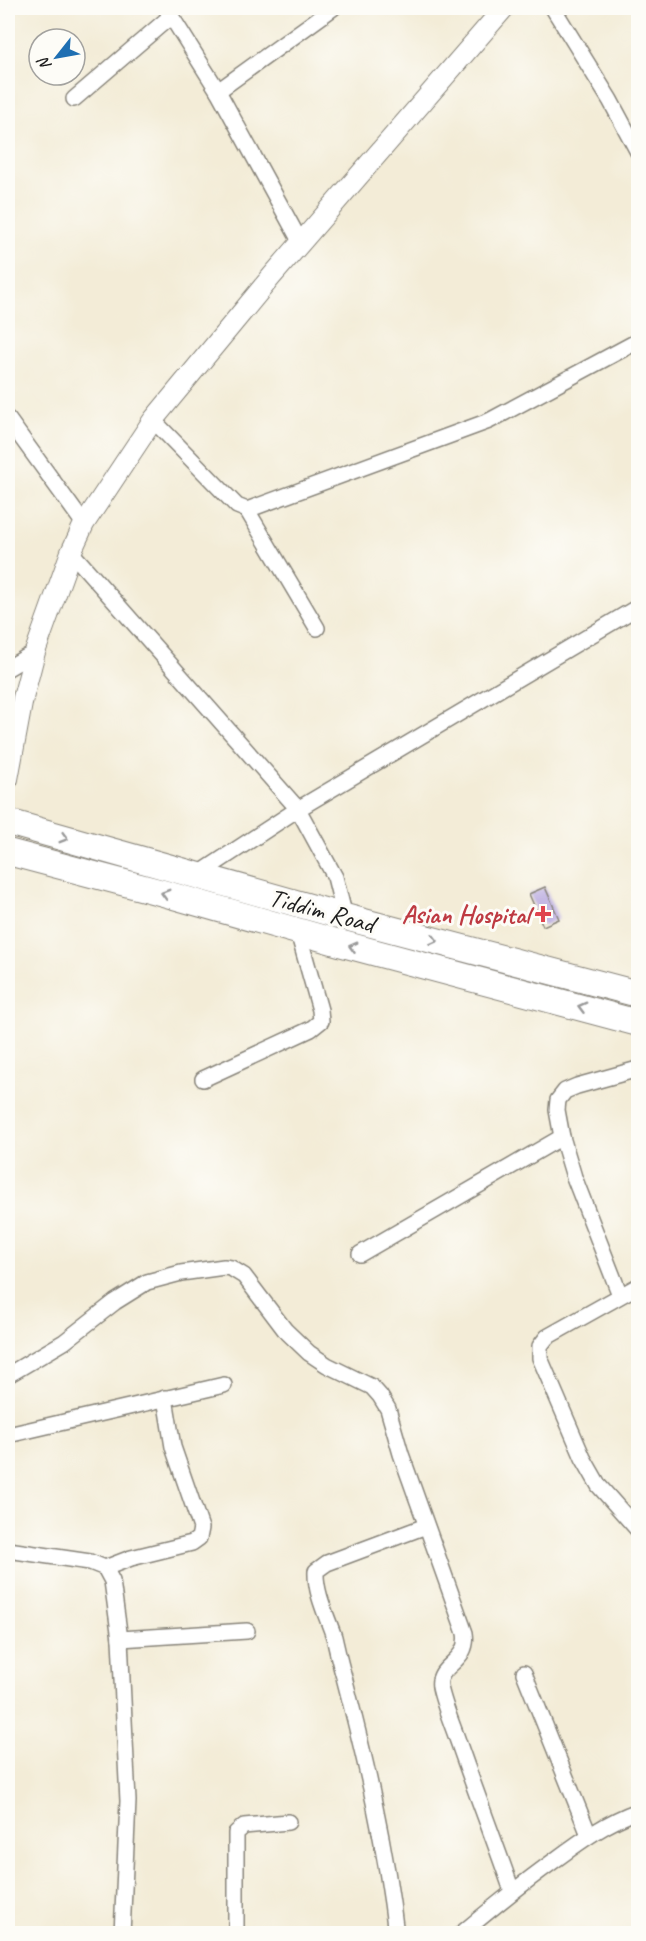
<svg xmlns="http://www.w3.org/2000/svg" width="646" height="1941" font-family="Caveat,sans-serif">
  <rect width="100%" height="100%" fill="#fdfcf7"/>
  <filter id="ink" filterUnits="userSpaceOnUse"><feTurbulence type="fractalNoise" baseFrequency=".0167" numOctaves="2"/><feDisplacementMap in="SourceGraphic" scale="12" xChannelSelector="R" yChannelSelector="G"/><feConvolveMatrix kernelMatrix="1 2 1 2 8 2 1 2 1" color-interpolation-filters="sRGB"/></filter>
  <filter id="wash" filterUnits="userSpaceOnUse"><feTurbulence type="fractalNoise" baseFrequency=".008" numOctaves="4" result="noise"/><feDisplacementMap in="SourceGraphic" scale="24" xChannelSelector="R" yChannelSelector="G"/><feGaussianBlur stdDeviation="1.35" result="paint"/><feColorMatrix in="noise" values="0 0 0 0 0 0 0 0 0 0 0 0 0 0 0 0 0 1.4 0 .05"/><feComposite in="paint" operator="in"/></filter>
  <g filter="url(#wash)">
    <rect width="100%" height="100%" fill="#f3ecd7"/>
    <g id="blocks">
      <path fill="#b5a6df" d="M 545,887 L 559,919 L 543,926 L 529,894 Z"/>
    </g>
  </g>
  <g filter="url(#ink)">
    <use href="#blocks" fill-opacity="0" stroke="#88847a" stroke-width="1.5"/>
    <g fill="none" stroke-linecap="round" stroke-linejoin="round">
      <g stroke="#88847a" stroke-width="18">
        <g id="minor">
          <path d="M 166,8 L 218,91 L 301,243"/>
          <path d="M 553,8 L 610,100 L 638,152"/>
          <path d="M 218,91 L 333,8"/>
          <path d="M 74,99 L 171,16"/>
          <path d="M 8,419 L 84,524"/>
          <path d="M 153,420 L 237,506 L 247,510 L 489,421 L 638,341"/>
          <path d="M 247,510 L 317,628"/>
          <path d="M 71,552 L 298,809 L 335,877 L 345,917"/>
          <path d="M 8,668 L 35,652"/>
          <path d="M 196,876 L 298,809 L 638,607"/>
          <path d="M 203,1079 L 311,1029 L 321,1021 L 320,1010 L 298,932"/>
          <path d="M 360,1254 L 562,1137"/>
          <path d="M 638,1286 L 547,1337 L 540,1346 L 540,1358 L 583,1458 L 599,1486 L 638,1530"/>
          <path d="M 620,1295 L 574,1177 L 562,1137 L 557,1110 L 558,1100 L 565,1091 L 577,1086 L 638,1069"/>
          <path d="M 8,1375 L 64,1342 L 115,1302 L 147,1282 L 181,1273 L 224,1267 L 231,1268 L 244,1276 L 285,1330 L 309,1353 L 327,1365 L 372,1387 L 380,1396 L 388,1409 L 401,1454 L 465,1633 C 470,1663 436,1664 440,1687 C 444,1706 453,1726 459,1744 C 476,1793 495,1842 512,1891"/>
          <path d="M 8,1435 L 224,1385"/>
          <path d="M 8,1550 L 90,1562 L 105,1568 L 112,1581 L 120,1639 L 128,1801 L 122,1934"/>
          <path d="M 105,1568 L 131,1558 L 192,1543 L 199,1538 L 201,1528 L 173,1447 L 165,1398"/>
          <path d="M 120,1639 L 247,1631"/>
          <path d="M 524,1673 L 589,1835"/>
          <path d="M 236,1934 L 236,1833 L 244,1826 L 288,1822"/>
          <path d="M 396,1934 C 386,1847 366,1762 344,1677 C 340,1664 337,1650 334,1637 C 327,1616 315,1593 316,1571 L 327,1563 L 426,1526"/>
          <path d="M 461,1934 C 492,1908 523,1883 555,1860 C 582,1840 607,1822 638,1811"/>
        </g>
      </g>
      <g stroke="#88847a" stroke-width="22">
        <path id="tertiary" d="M 8,779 L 23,698 L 35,652 L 71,552 L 84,524 L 153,420 L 272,276 L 504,8"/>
      </g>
      <g stroke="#88847a" stroke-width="28">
        <g id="trunk">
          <path d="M 8,822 L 345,917 L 638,994"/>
          <path d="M 8,852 L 163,893 L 343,944 L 638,1023"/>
        </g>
      </g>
      <use href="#minor" stroke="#fff" stroke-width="15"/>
      <use href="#tertiary" stroke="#fff" stroke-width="20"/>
      <use href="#trunk" stroke="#fff" stroke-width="26"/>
    </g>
    <defs><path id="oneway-chevron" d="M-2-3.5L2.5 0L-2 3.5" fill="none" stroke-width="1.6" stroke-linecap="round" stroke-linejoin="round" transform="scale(1.5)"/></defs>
    <g stroke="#999">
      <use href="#oneway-chevron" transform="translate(64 838) rotate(16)"/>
      <use href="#oneway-chevron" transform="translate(165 894) rotate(-164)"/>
      <use href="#oneway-chevron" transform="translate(434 940) rotate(14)"/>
      <use href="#oneway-chevron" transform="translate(353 947) rotate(-165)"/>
      <use href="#oneway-chevron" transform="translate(582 1007) rotate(-165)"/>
    </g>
  </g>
  <path fill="#e0444e" stroke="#fdfcf7" stroke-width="2" d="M540 905h6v6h6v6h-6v6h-6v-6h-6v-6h6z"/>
  <g text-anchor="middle" stroke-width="6" stroke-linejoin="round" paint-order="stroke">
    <g font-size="26" fill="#1c1c1c" stroke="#fdfcf7">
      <text transform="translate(322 910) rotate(15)" y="9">Tiddim Road</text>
    </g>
    <g font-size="26" font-weight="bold" fill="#be3a42" stroke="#fdfcf7" text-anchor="end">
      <text x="530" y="923">Asian Hospital</text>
    </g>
  </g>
  <rect width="646" height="1941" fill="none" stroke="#fdfcf7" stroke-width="30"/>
  <g transform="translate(57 57) rotate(239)"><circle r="28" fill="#fdfcf7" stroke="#a3a29f" stroke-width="1.5"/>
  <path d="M0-4.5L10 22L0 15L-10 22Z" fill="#1f6fb2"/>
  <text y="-9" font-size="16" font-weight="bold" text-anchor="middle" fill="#1c1c1c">N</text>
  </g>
</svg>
